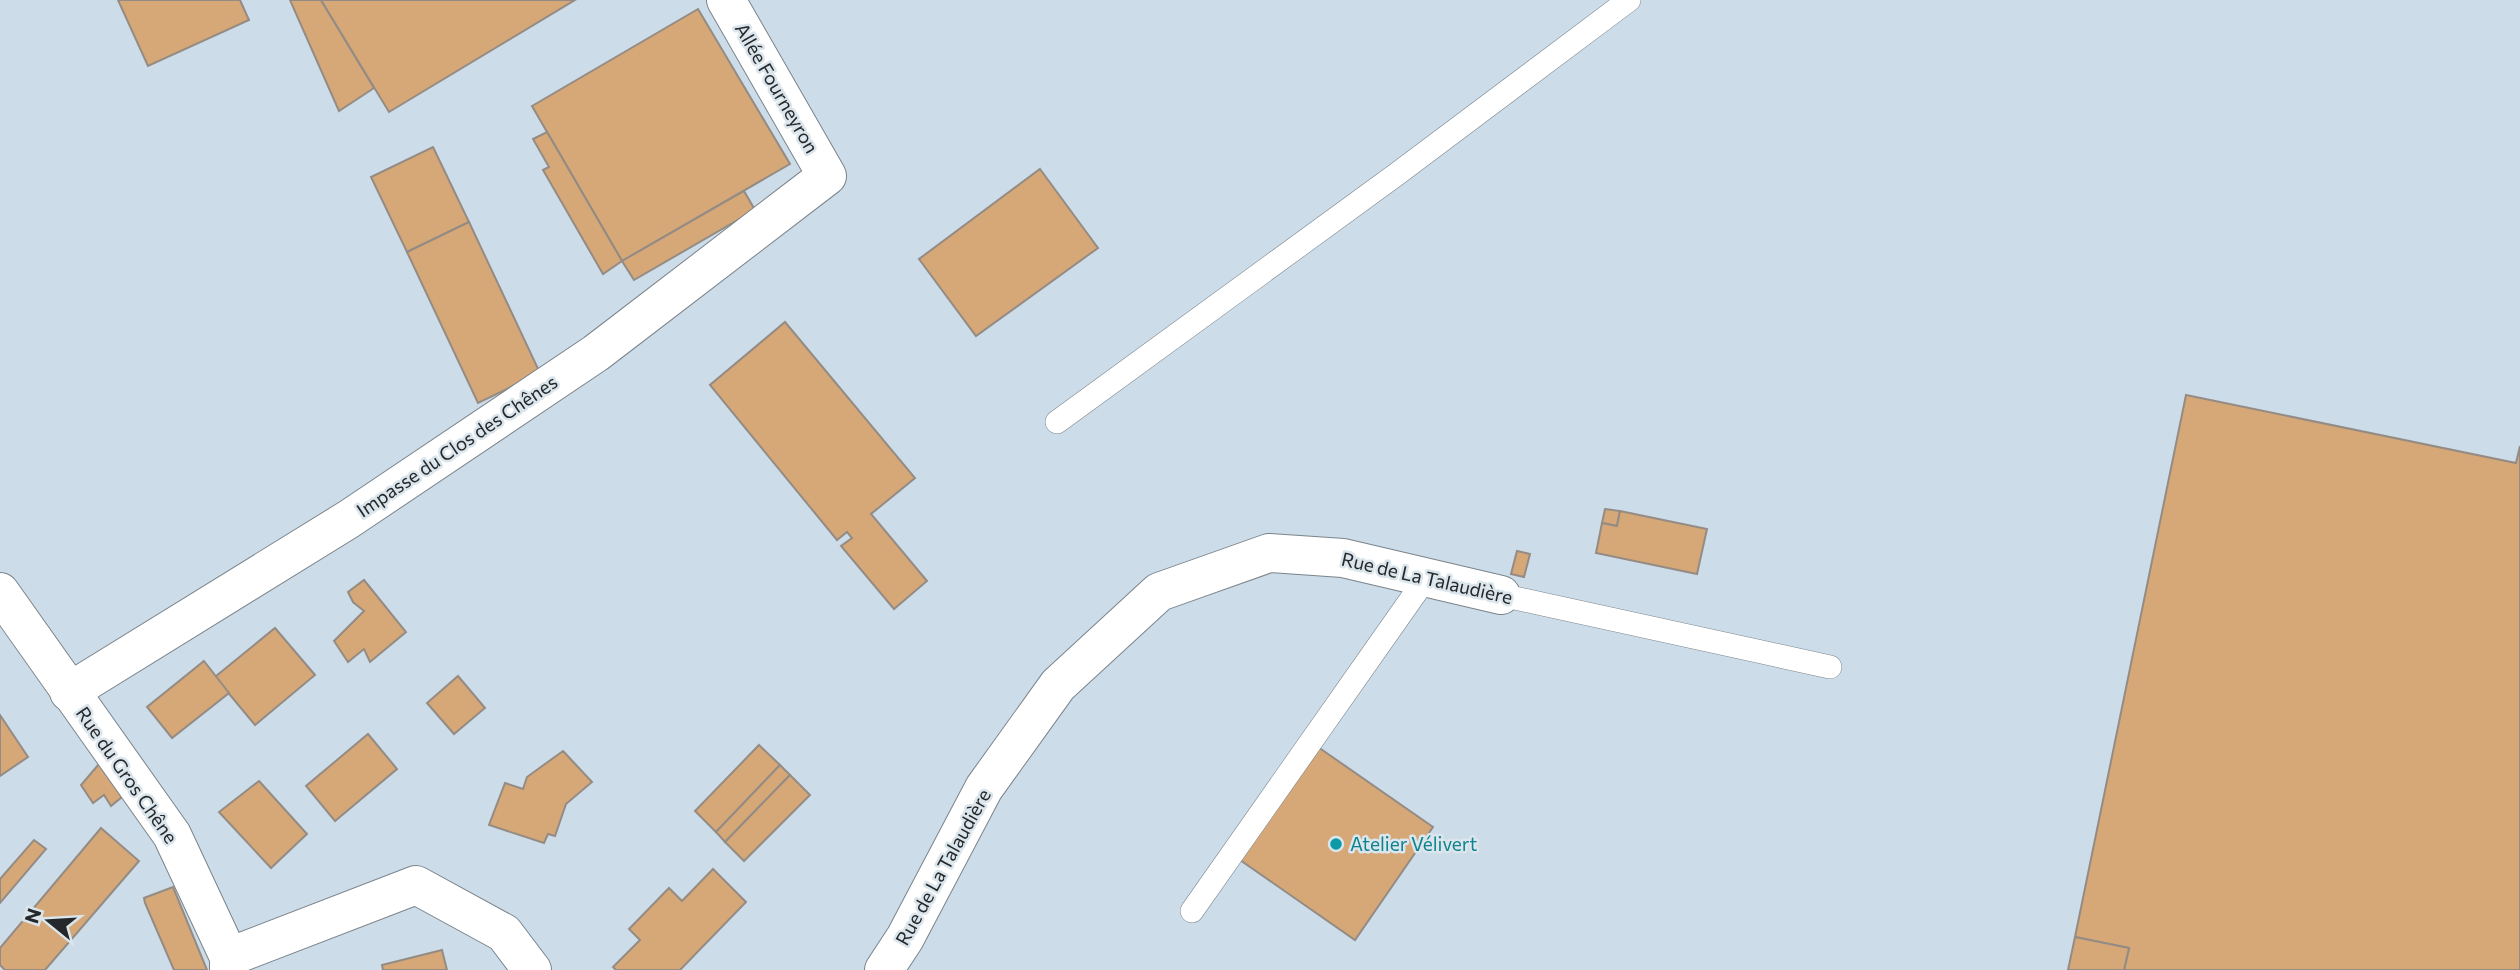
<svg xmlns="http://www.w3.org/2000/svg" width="2520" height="970" font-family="Commissioner,sans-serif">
  <rect width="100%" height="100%" fill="#dbe5ec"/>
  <rect fill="#ccdce9" x="0" y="0" width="2520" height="970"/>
  <g fill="#d6a777" stroke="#948c84" stroke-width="2">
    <path d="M 118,0 L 240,0 L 249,20 L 148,66 Z"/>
    <path d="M 290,0 L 321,0 L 374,88 L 339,111 Z"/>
    <path d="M 321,0 L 575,0 L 389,112 Z"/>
    <path d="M 698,9 L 790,164 L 622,261 L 532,106 Z"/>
    <path d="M 547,132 L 622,261 L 603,274 L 543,170 L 549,167 L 533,139 Z"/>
    <path d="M 433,147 L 469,222 L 407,252 L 371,177 Z"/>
    <path d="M 1040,169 L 1098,248 L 976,336 L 919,259 Z"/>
    <path d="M 744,191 L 755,210 L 634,280 L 622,261 Z"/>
    <path d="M 469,222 L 540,373 L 478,403 L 407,252 Z"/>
    <path d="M 785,322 L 915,478 L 871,514 L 927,581 L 894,609 L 841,546 L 852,538 L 847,532 L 837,540 L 710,385 Z"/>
    <path d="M 2186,395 L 2516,463 L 2520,446 L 2520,970 L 2124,970 L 2129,948 L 2075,937 Z"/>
    <path d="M 1605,509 L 1620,511 L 1617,526 L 1602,523 Z"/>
    <path d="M 1620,511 L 1707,529 L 1697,574 L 1596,553 L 1602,523 L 1617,526 Z"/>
    <path d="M 1517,551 L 1530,554 L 1524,577 L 1511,574 Z"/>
    <path d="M 364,580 L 406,632 L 370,662 L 364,649 L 348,662 L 334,641 L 364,611 L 353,602 L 348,592 Z"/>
    <path d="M 275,628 L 315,675 L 255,725 L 215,677 Z"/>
    <path d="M 204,661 L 229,693 L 172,738 L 147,707 Z"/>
    <path d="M 458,676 L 485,708 L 454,734 L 427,703 Z"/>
    <path d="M 0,715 L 28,757 L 0,776 Z"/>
    <path d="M 368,734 L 397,769 L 335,821 L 306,786 Z"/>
    <path d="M 759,745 L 780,765 L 716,832 L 695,811 Z"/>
    <path d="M 1318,747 L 1433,827 L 1355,940 L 1240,860 Z"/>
    <path d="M 563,751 L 592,782 L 566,804 L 555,836 L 548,834 L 544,843 L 489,825 L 505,783 L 523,789 L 527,777 Z"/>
    <path d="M 99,764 L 122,797 L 111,806 L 104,795 L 93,803 L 81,785 Z"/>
    <path d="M 780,765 L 790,775 L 725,842 L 716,832 Z"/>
    <path d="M 790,775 L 810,795 L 744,861 L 725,842 Z"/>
    <path d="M 259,781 L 307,834 L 271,868 L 219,812 Z"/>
    <path d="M 101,828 L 139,861 L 45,970 L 5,970 L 0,965 L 0,948 Z"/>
    <path d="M 34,840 L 46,849 L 0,903 L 0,879 Z"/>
    <path d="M 713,869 L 746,902 L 680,970 L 616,970 L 613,967 L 640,940 L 629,929 L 669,888 L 682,901 Z"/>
    <path d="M 173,887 L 207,970 L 174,970 L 145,903 L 144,898 Z"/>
    <path d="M 2075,937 L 2129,948 L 2124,970 L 2068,970 Z"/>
    <path d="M 442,950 L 447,970 L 383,970 L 382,965 Z"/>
  </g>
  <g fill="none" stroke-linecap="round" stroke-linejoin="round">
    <g stroke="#7b848b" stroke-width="24">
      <g id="service">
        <path d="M 1057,422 L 1397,174 L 1629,0"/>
        <path d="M 1501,595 L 1830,667"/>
        <path d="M 1192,911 L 1426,578"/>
      </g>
    </g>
    <g stroke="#7b848b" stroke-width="40">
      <g id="minor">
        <path d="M 0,592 L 172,835 L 229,957 L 229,970"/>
        <path d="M 69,692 L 349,519 L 596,353 L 827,176 L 726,0"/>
        <path d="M 229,957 L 416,885 L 504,933 L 532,970"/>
        <path d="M 884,970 L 905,938 L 984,788 L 1058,685 L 1159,592 L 1269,553 L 1343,558 L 1501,595"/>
      </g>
    </g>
    <use href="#service" stroke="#fff" stroke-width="23"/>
    <use href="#minor" stroke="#fff" stroke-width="38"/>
  </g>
  <circle fill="#0f9aa8" stroke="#dbe5ec" stroke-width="2.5" cx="1336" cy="844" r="7"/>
  <g text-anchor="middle" stroke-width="5" stroke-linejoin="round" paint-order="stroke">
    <g font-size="19" fill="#24282b" stroke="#dbe5ec">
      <text transform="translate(777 88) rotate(60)" y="7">Allée Fourneyron</text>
      <text transform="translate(457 446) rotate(-34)" y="7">Impasse du Clos des Chênes</text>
      <text transform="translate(1427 578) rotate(13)" y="7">Rue de La Talaudière</text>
      <text transform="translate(127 775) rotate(55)" y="7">Rue du Gros Chêne</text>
      <text transform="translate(943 867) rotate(-61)" y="7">Rue de La Talaudière</text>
    </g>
    <g font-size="19" fill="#0d838f" stroke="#dbe5ec" text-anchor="start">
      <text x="1350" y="851">Atelier Vélivert</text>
    </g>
  </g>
  <g transform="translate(49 921) rotate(288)" stroke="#dbe5ec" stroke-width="5" paint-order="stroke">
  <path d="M0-5L12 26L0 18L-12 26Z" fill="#24282b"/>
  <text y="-10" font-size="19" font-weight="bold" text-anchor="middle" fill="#24282b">N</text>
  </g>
</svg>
